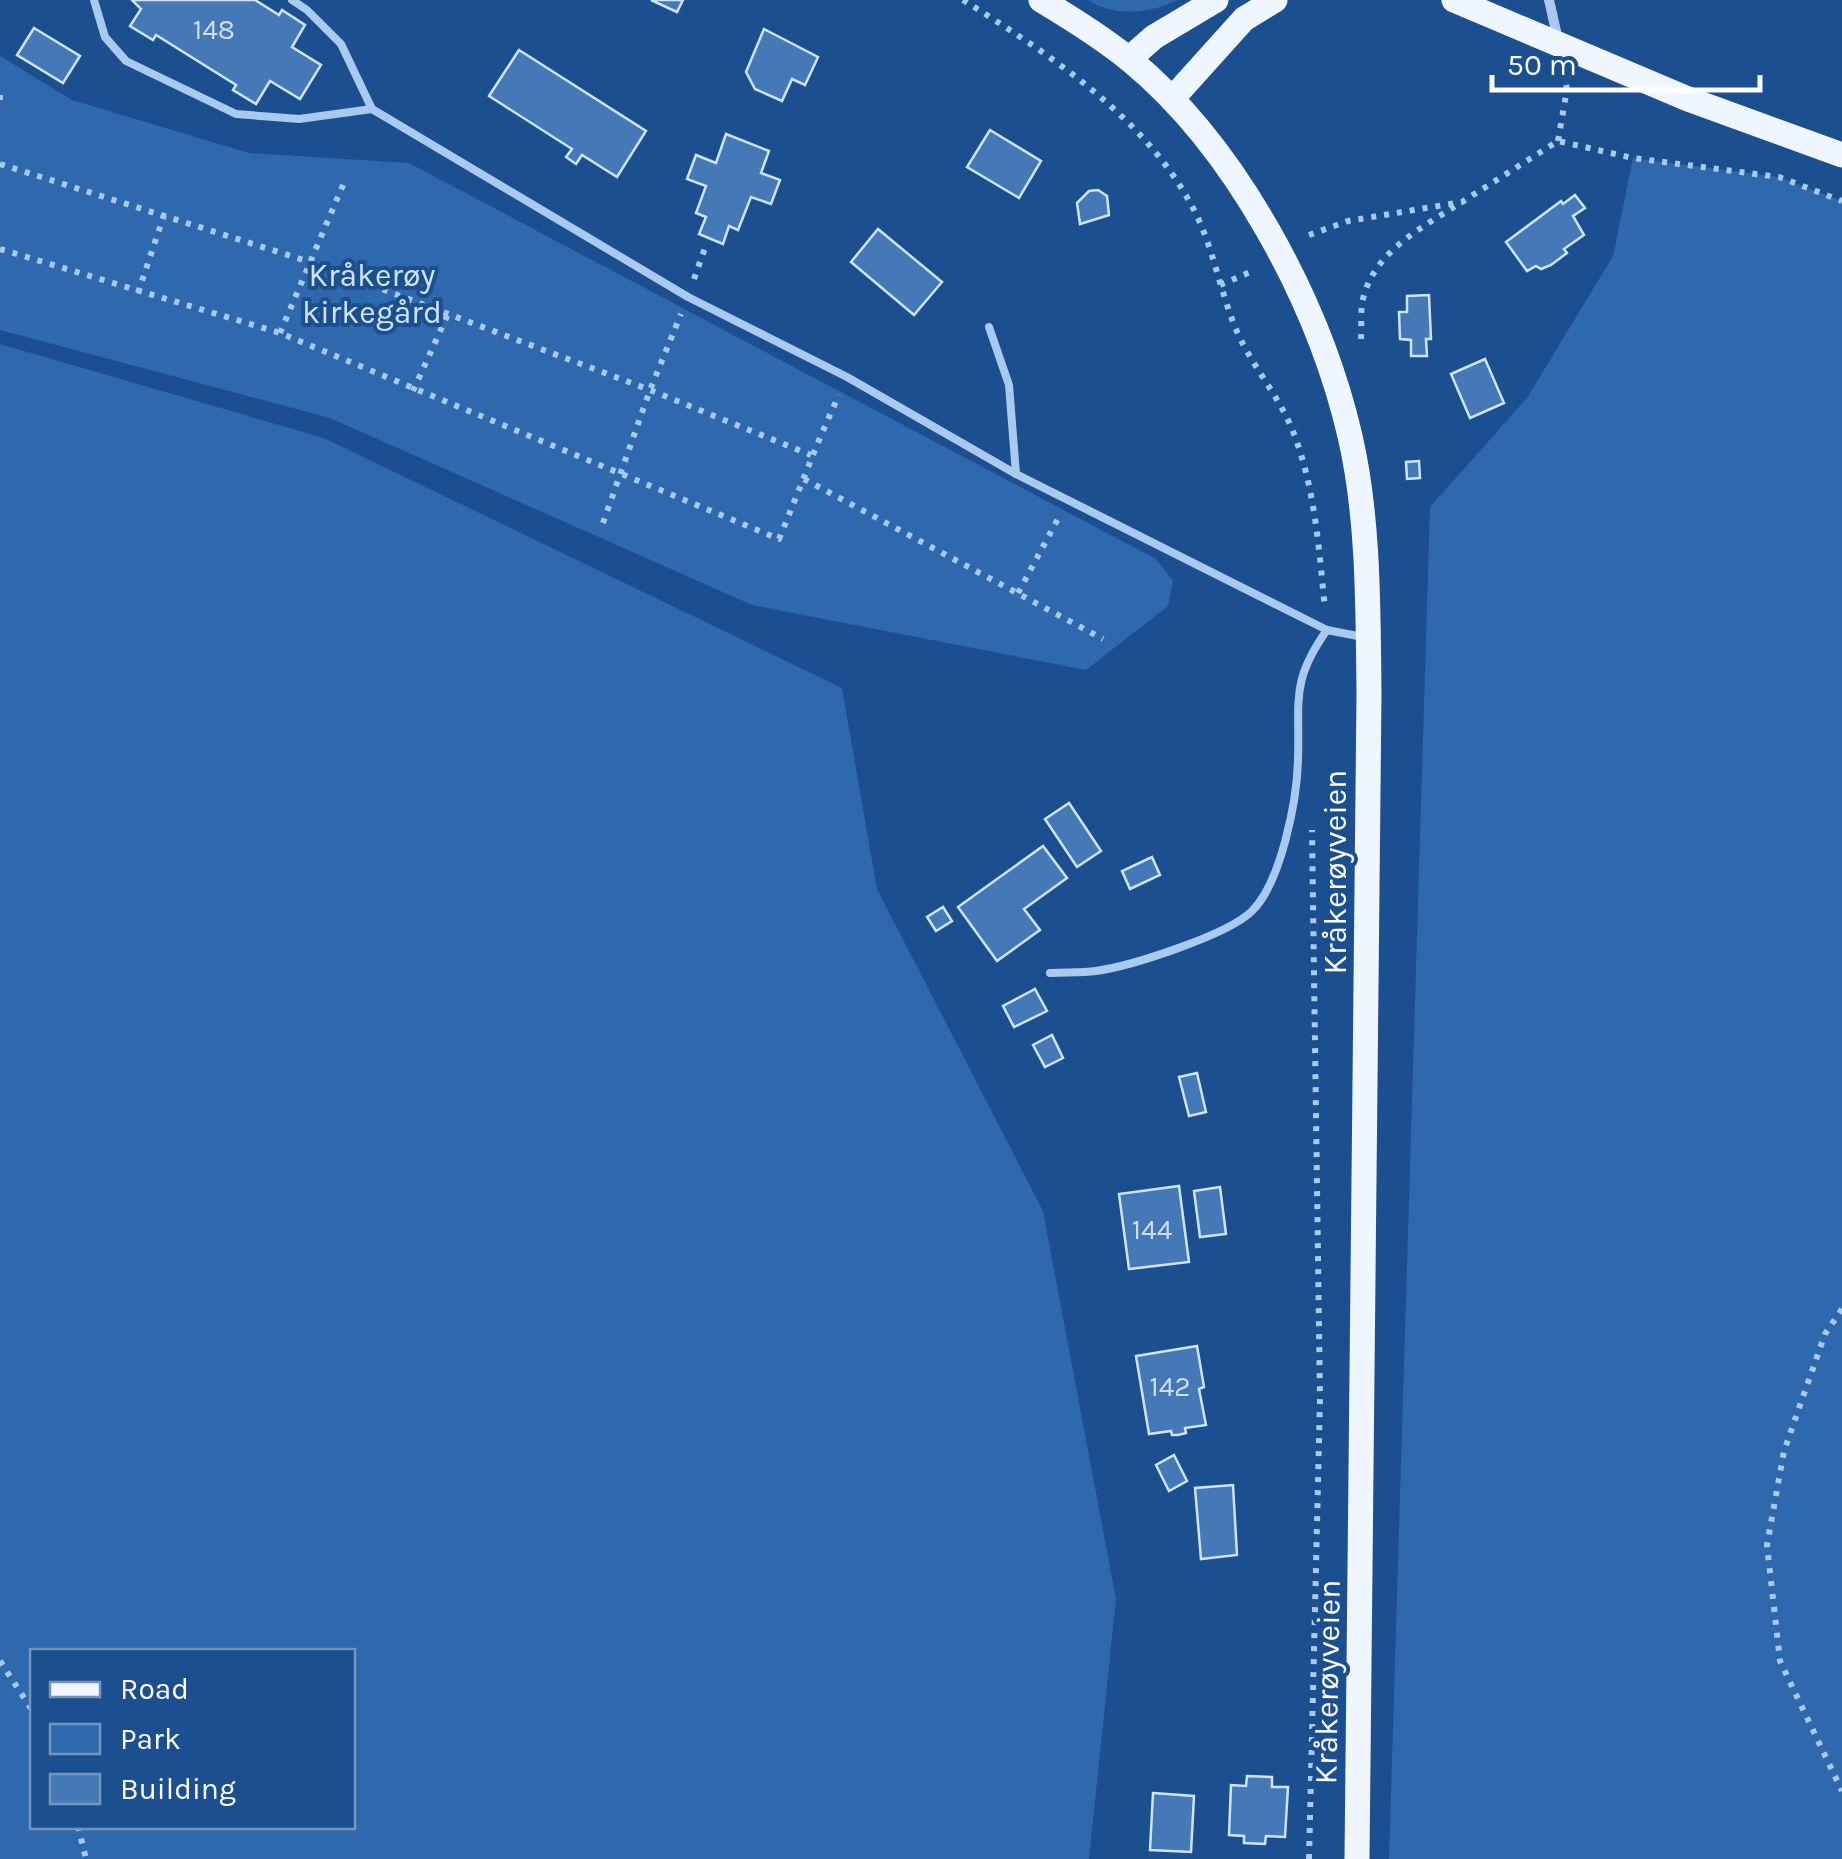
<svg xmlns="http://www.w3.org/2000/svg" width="1842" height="1859" font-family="Karla,sans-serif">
  <rect width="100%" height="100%" fill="#1b4f8f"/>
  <g fill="#2e69ad" fill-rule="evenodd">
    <path d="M 1088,0 L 1177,0 C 1151,14 1113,17 1088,0 Z"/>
    <path d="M 0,56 L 72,100 L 249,153 L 409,163 L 1156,559 L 1173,581 L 1168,606 L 1086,670 L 752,605 L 330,418 L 0,330 Z"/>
    <path d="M 1633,158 L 1779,177 L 1842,201 L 1842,1859 L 1389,1859 L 1430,507 L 1527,398 L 1613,256 Z"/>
    <path d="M 0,344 L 324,438 L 842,688 L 877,889 L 1043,1211 L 1116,1599 L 1089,1859 L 0,1859 ZM 32,1652 L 352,1652 L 352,1826 L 32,1826 Z"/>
  </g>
  <g fill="#4478b7" stroke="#cfe3fa" stroke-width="2.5">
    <path d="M 132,0 L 255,0 L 279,15 L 282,10 L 305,25 L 292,47 L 321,65 L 300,99 L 270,81 L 256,104 L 233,90 L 236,85 L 156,35 L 153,40 L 130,26 L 141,9 Z"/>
    <path d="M 651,0 L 683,0 L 677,12 Z"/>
    <path d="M 34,28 L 80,56 L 63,83 L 17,55 Z"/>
    <path d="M 764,29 L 818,57 L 805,85 L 792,79 L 782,101 L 755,89 L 746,72 Z"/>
    <path d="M 519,50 L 646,131 L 617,177 L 582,155 L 576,164 L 566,157 L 572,149 L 489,96 Z"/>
    <path d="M 990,130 L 1041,161 L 1019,198 L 967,167 Z"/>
    <path d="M 726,134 L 769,151 L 761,173 L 780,180 L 771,204 L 751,197 L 738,230 L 729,226 L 723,244 L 699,234 L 706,217 L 696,213 L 706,186 L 687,179 L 696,155 L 716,163 Z"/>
    <path d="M 1098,190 L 1107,196 L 1109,215 L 1080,224 L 1077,203 L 1089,191 Z"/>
    <path d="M 1575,195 L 1585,208 L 1573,216 L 1584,235 L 1564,249 L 1567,253 L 1551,265 L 1541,269 L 1536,266 L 1527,271 L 1506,242 L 1561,201 L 1563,204 Z"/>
    <path d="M 878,229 L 942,282 L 914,315 L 851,262 Z"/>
    <path d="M 1429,295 L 1431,339 L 1426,339 L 1427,356 L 1411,356 L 1411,340 L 1400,339 L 1399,312 L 1407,312 L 1407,296 Z"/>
    <path d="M 1485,359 L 1504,403 L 1470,418 L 1451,374 Z"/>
    <path d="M 1419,461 L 1420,478 L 1407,479 L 1406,462 Z"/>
    <path d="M 1069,803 L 1101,851 L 1077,867 L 1045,819 Z"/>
    <path d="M 1043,846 L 1067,878 L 1024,909 L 1040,930 L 997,961 L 958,907 Z"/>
    <path d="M 1152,857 L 1160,875 L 1130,889 L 1122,871 Z"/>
    <path d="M 943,907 L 952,921 L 936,931 L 927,917 Z"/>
    <path d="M 1035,989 L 1047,1011 L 1014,1027 L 1003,1006 Z"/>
    <path d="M 1052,1035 L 1063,1058 L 1045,1067 L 1033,1045 Z"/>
    <path d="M 1197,1073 L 1206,1112 L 1189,1116 L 1179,1077 Z"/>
    <path d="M 1179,1186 L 1189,1262 L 1129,1269 L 1119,1194 Z"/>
    <path d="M 1220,1187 L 1226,1234 L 1200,1237 L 1194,1191 Z"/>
    <path d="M 1197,1346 L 1204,1387 L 1199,1389 L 1206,1425 L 1185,1428 L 1186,1433 L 1178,1435 L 1172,1435 L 1171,1431 L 1149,1434 L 1136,1356 Z"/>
    <path d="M 1174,1455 L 1187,1481 L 1169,1491 L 1156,1465 Z"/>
    <path d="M 1233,1485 L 1237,1555 L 1201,1559 L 1195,1488 Z"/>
    <path d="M 1247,1776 L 1272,1777 L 1272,1787 L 1288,1787 L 1285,1837 L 1266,1836 L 1265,1844 L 1244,1843 L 1244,1836 L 1229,1835 L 1231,1785 L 1246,1786 Z"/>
    <path d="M 1153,1793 L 1194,1796 L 1191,1852 L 1150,1850 Z"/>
  </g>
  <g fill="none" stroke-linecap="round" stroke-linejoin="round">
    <g stroke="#a9c9ee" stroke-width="6" stroke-dasharray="5 8" stroke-linecap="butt">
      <path d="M 963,0 C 1049,54 1150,120 1196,214 C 1215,253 1221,297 1239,336 C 1254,368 1279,397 1292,429 C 1315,486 1319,549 1325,609"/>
      <path d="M 0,95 L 0,105"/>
      <path d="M 1558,141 L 1567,89 L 1565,78"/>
      <path d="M 0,164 L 310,262 L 650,390 L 811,455"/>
      <path d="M 1309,235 L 1348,221 L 1462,202 L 1558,141 L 1633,158 L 1779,177 L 1842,201"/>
      <path d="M 0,249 L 280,333 L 779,539 C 799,491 817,442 839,395"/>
      <path d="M 694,279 L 706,245"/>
      <path d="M 1220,285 L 1255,270"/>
      <path d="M 138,293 L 164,215"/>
      <path d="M 280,333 L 346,178"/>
      <path d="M 1361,339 C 1362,326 1360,311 1363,299 C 1374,252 1420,229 1457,205"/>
      <path d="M 413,391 L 448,314"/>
      <path d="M 804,479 L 1103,639"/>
      <path d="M 603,523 L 650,390 L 681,314"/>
      <path d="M 1018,593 L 1060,515"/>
      <path d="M 1842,1309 L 1825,1334 L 1784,1451 L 1767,1545 L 1780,1661 L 1842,1791"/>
      <path d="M 0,1661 L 32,1710"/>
      <path d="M 78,1826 L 86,1859"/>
      <path d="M 1309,1859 L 1320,1399 L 1312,830"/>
    </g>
    <g stroke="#a9c9ee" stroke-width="8">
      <path d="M 94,0 L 105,37 L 126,61 L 236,114 L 299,119 L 372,109"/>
      <path d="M 292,0 L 307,10 L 341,44 L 372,109 L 688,297 L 847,377 L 1016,474 L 1327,630 L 1363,637"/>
      <path d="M 989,327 L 1009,385 L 1016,474"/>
      <path d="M 1050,973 C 1065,972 1081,973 1096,971 C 1131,966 1228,935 1252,911 C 1281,883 1297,800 1298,760 C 1300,700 1290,682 1327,630"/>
    </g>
    <path stroke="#a9c9ee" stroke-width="10" d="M 1549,0 L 1558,40"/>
    <g stroke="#f0f6ff" stroke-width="25">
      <path d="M 1041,0 C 1071,18 1103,38 1130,60 C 1236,147 1319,303 1350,436 C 1369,518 1368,609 1369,694 L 1357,1859"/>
      <path d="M 1454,0 L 1688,99 L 1842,155"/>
      <path d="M 1129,59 L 1154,37 L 1216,0"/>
      <path d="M 1172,99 L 1244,19 L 1275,0"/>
    </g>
  </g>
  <g text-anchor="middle" stroke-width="8" stroke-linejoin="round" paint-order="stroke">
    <g font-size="28" fill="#d0dded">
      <text x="214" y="39">148</text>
      <text x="1152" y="1239">144</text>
      <text x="1170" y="1396">142</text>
    </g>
    <g font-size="32" fill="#cfe3fa" stroke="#1b4f8f">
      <text x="372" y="286">Kråkerøy<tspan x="372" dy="37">kirkegård</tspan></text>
    </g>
    <g font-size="32" fill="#fff" stroke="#1b4f8f">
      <text transform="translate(1335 872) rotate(-90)" y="11">Kråkerøyveien</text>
      <text transform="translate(1327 1682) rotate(-89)" y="11">Kråkerøyveien</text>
    </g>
  </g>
  <rect x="30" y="1649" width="325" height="180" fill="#1b4f8f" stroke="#7695bc" stroke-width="2.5"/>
  <rect x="50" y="1682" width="50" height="15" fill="#f0f6ff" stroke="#7695bc" stroke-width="2.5"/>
  <text x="120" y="1699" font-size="30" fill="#ffffff">Road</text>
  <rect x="50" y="1724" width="50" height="30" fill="#2e69ad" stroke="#7695bc" stroke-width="2.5"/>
  <text x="120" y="1749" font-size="30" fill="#ffffff">Park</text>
  <rect x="50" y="1774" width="50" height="30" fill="#4478b7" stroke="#7695bc" stroke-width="2.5"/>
  <text x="120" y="1799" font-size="30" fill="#ffffff">Building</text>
  <path d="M1492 75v15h268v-15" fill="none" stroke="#ffffff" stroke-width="5"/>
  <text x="1507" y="75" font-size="30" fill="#ffffff" stroke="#1b4f8f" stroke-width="8" paint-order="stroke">50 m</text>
</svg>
